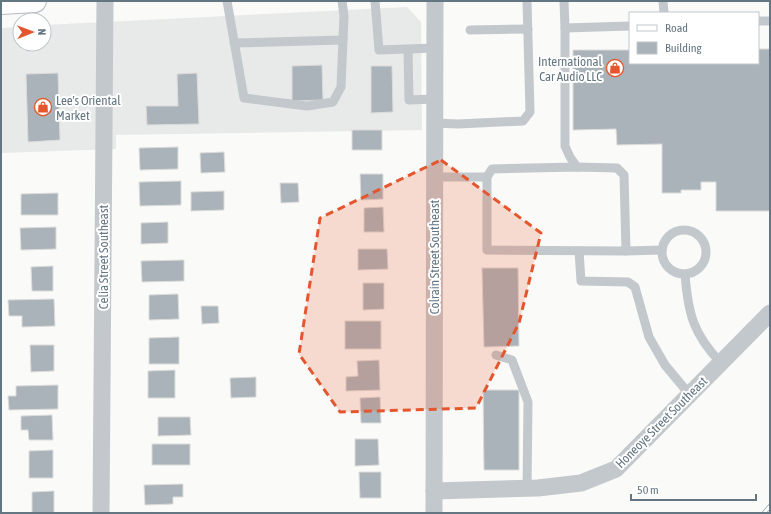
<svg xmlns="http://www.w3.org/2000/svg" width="771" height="514" font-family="'Asap Condensed',sans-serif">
  <rect width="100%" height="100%" fill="#fafaf8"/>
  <path fill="#e8e9e9" d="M 407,7 L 421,22 L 422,130 L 116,135 L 116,149 L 1,153 L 1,28 L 20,27 L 20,44 L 44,44 L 44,25 Z"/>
  <g fill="#aab3b9" stroke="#dcdcda">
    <path d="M 758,49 L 770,49 L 770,211 L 716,211 L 716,182 L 701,182 L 701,190 L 681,190 L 681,193 L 662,193 L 662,144 L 617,145 L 616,129 L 573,130 L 573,50 L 630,50 L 630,63 L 758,63 Z"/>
    <path d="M 322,65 L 323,100 L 292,101 L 292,66 Z"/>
    <path d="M 371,66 L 392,66 L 393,112 L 371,113 Z"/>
    <path d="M 58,73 L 60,140 L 28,142 L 26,74 Z"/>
    <path d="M 197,73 L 199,124 L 147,125 L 146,106 L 178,106 L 177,74 Z"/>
    <rect x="352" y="130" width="30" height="20"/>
    <path d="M 178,147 L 178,169 L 140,170 L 139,148 Z"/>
    <path d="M 224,152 L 225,172 L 201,173 L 200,153 Z"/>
    <path d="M 360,174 L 383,174 L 383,199 L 361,200 Z"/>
    <path d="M 181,181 L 181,205 L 140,206 L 139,182 Z"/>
    <path d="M 280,183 L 298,183 L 299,202 L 281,203 Z"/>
    <path d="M 224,191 L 224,210 L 191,211 L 191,192 Z"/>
    <path d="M 58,193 L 58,215 L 21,215 L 21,194 Z"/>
    <path d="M 383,207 L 384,232 L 364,232 L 364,208 Z"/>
    <path d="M 168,222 L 168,243 L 141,244 L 141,223 Z"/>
    <path d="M 56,227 L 56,249 L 21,250 L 20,228 Z"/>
    <path d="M 358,249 L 387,249 L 388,269 L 358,270 Z"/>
    <path d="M 184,260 L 184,281 L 142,282 L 141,261 Z"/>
    <path d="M 53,266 L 53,291 L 32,291 L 31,267 Z"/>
    <path d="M 482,268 L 518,268 L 519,346 L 484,347 Z"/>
    <path d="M 363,283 L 384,283 L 384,309 L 363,310 Z"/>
    <path d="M 178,294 L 179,319 L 149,320 L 149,295 Z"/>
    <path d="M 54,299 L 55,326 L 22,327 L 22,316 L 9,316 L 8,300 Z"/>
    <path d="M 201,306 L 218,306 L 219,323 L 202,324 Z"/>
    <rect x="345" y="321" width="36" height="28"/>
    <path d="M 179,337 L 179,364 L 149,364 L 149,338 Z"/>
    <path d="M 30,345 L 54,345 L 54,371 L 31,372 Z"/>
    <path d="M 379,360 L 380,390 L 346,391 L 346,377 L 358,376 L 357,361 Z"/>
    <path d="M 175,370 L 175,398 L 148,398 L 148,371 Z"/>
    <path d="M 256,377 L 256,397 L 231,398 L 230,378 Z"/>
    <path d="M 58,385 L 58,409 L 9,410 L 8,396 L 16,396 L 16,386 Z"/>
    <path d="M 483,390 L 519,390 L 519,470 L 484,470 Z"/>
    <path d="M 380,397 L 381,423 L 361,423 L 360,398 Z"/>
    <path d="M 52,415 L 53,440 L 29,440 L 28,430 L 21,430 L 21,416 Z"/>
    <path d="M 158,417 L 190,417 L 191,435 L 158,436 Z"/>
    <path d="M 355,439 L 378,439 L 379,465 L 355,466 Z"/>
    <rect x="152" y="444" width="38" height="21"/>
    <path d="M 53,450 L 53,478 L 29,478 L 29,451 Z"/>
    <path d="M 359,472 L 381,472 L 381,498 L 360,498 Z"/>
    <path d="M 183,484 L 183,497 L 173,497 L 173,504 L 145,505 L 144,485 Z"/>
    <path d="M 54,491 L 54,513 L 32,513 L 32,492 Z"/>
  </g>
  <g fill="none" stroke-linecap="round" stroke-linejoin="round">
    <g stroke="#b5babe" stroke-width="24">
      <path id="primary" d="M 1,3 L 35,1"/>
    </g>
    <g stroke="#c3c8cc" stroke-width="9">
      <path d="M 227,1 L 244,98 L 307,106 L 333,102 L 341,87 L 344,16 L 342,1"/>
      <path d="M 375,1 L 379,50 L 435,48"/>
      <path d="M 564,1 L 565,28 L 630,26"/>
      <path d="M 663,1 L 664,13"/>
      <path d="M 758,21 L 770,21"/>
      <path d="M 565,28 L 565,146 L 570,157 L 577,167"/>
      <path d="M 470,30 L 528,29"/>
      <path d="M 234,43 L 343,40"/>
      <path d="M 408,50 L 409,100 L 434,99"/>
      <path d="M 434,123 L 458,124 L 523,121 L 530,112 L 527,1"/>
      <path d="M 434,177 L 487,177 L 492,169 L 577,167 L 617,168 L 624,175 L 626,251 L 487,250 L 487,177"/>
      <circle cx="684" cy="252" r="22"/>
      <path d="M 579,251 L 581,281 L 628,282 L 635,287 L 649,337 L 665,365 L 690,395"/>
      <path d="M 626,251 L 662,250"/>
      <path d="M 685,274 C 688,313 693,334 721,363"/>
      <path d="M 496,355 L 512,360 L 528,402 L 527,488"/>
    </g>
    <g stroke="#c3c8cc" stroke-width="17">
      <path d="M 434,491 L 538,488 L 581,483 L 616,469 L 770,313"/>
      <path d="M 101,513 L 105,1"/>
      <path d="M 434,513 L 435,1"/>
    </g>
    <use href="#primary" stroke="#fff" stroke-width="22"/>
    <g stroke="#a2aab0" stroke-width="4.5">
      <path id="rail" d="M 764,513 L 770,506"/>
    </g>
    <use href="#rail" stroke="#fff" stroke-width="3" stroke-dasharray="9" stroke-linecap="butt"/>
  </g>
  <path fill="#e4572e" fill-opacity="0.2" stroke="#e4572e" stroke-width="3" stroke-dasharray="8 5" stroke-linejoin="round" d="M 441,160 L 541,233 L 519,323 L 476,408 L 340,412 L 299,354 L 320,218 Z"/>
  <defs>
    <g id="shop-ring" transform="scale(0.9)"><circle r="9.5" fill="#fff" stroke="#e4572e" stroke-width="1.5"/><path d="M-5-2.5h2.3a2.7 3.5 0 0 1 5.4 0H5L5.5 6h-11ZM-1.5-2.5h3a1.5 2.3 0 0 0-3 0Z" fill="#e4572e"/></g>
  </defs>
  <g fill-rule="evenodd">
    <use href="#shop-ring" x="615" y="68"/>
    <use href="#shop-ring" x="43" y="107"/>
  </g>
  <g text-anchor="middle" stroke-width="4" stroke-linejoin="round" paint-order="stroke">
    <g font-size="13" fill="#657683" stroke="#fff" text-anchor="end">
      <text x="602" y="66">International<tspan x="602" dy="15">Car Audio LLC</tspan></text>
      <text x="56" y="105" text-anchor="start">Lee's Oriental<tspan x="56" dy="15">Market</tspan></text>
    </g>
    <g font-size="13" fill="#657683" stroke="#fff">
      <text transform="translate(103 257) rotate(-90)" y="5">Celia Street Southeast</text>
      <text transform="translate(434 257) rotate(-90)" y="5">Colrain Street Southeast</text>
      <text transform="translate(661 422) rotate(-45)" y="5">Honeoye Street Southeast</text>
    </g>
  </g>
  <rect width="771" height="514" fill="none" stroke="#657683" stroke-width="4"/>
  <rect x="629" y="12" width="130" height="52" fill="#ffffff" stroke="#c1c8cd"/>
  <rect x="637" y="25" width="20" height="6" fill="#ffffff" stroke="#c1c8cd"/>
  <text x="665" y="32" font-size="12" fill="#657683">Road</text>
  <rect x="637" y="42" width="20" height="12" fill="#aab3b9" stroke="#c1c8cd"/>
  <text x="665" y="52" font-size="12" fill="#657683">Building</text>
  <g transform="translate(32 32) rotate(89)"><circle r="19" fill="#ffffff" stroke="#c1c8cd"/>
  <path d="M0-3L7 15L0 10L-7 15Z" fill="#e4572e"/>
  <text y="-6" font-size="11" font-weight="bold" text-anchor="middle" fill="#657683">N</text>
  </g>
  <path d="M631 494v6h125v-6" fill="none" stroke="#657683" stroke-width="2"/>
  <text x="637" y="494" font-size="12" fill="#657683" stroke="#ffffff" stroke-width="3" paint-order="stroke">50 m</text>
</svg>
